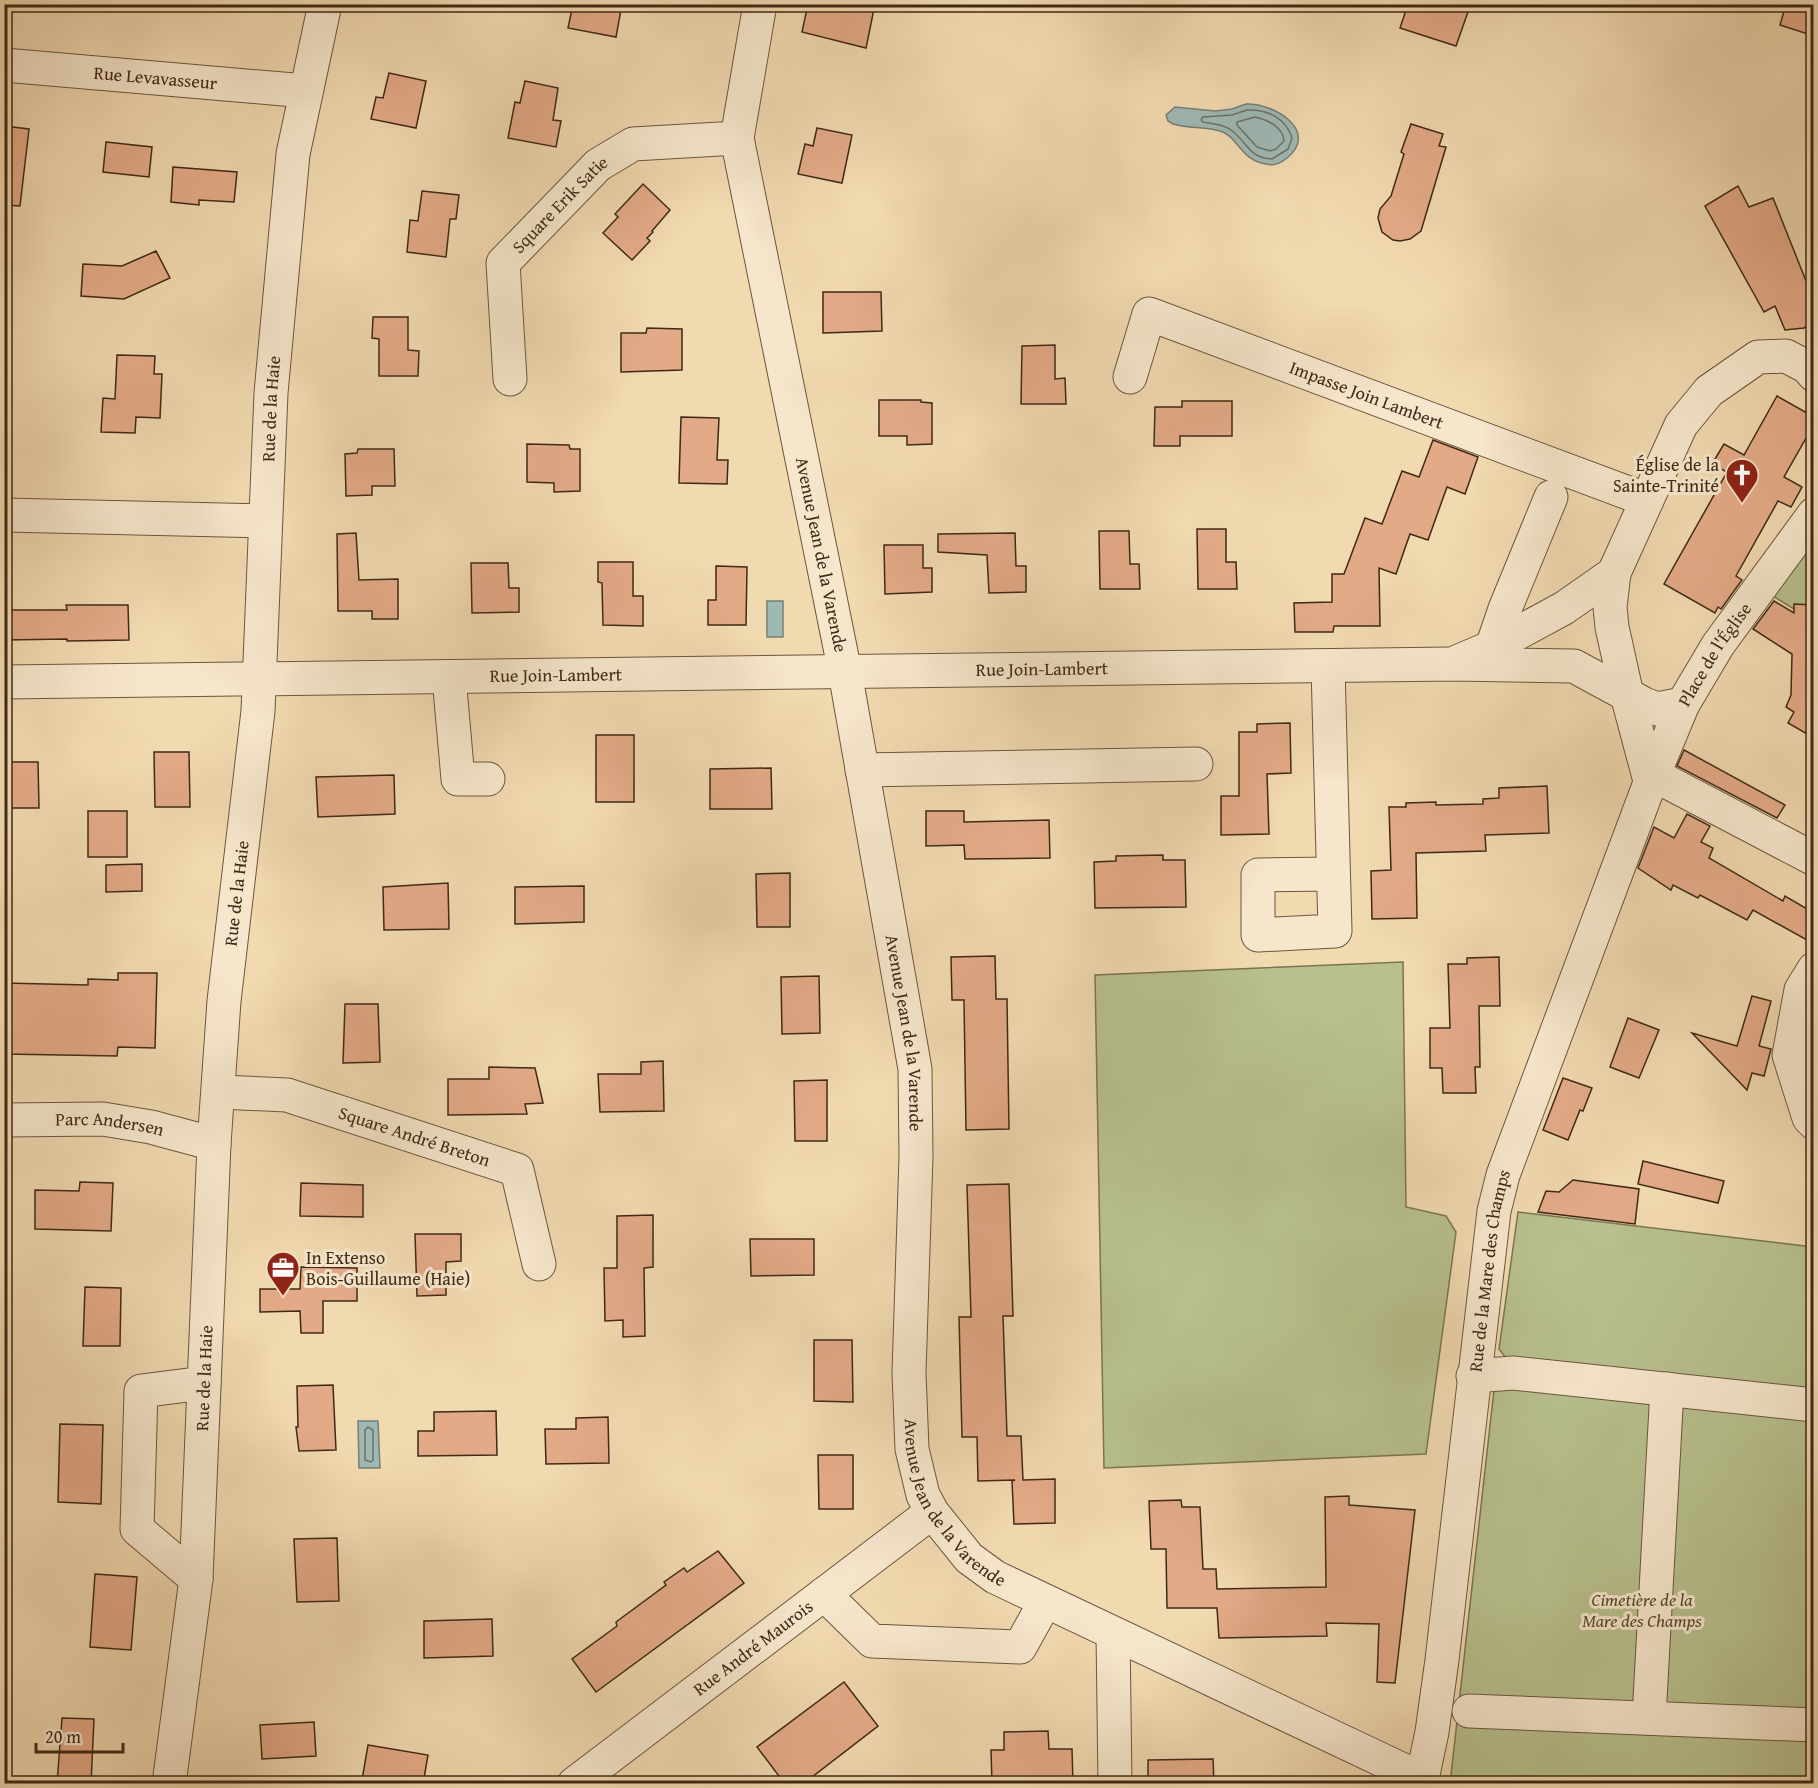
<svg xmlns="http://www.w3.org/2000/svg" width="1818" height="1788" font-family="'Gentium Book Plus',serif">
  <rect width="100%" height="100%" fill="#f1d9b0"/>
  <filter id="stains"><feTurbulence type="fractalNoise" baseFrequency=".00333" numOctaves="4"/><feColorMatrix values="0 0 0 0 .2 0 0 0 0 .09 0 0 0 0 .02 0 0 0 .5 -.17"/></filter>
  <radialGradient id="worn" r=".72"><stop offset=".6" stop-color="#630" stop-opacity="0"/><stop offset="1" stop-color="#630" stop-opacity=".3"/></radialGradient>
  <g fill="#b7c08e" stroke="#7b7552" stroke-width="1.5">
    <path d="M 1813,543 L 1813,621 L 1768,593 Z"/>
    <path d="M 1403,962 L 1406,1207 L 1446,1216 L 1456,1232 L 1426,1454 L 1104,1468 L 1095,975 Z"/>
    <path d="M 1518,1212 L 1813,1247 L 1813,1783 L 1450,1784 L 1494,1390 L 1506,1358 L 1499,1349 Z"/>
  </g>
  <g fill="#9eb8b4" stroke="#787f75" stroke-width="1.5">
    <path d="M 1246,104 C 1274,103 1320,131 1287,158 C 1281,163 1273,166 1266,164 C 1241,160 1238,138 1223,132 C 1207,126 1189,129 1173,124 L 1168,121 L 1166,115 L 1175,107 L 1215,111 L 1232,109 Z"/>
    <rect x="767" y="601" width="16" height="36"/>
    <path d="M 358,1421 L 378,1421 L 380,1468 L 359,1468 Z"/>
  </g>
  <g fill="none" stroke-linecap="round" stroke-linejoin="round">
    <g stroke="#6e7166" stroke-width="1.5">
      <path d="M 1247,110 C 1267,109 1286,118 1292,138 L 1288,149 L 1272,159 C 1248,158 1247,141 1231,130 C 1223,124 1212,124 1203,122 L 1201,120 L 1203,117 L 1232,115 Z"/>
      <path d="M 1255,117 C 1268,120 1283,127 1284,141 L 1276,149 L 1270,151 L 1257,147 L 1237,125 L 1237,122 Z"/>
      <path d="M 368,1427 L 373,1430 L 373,1460 L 371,1462 L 365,1460 L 365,1430 Z"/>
    </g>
  </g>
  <g fill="#e3aa87" stroke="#3f2a17" stroke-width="1.5">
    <path d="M 573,4 L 622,4 L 616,37 L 568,28 Z"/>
    <path d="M 808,4 L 875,4 L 866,48 L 802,32 Z"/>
    <path d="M 1408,4 L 1456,4 L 1469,9 L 1456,46 L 1400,28 Z"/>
    <path d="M 1786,4 L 1814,4 L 1814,36 L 1780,25 Z"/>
    <path d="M 389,73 L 426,81 L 416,128 L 371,119 L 376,97 L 383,98 Z"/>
    <path d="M 525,81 L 558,88 L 553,120 L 561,121 L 556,147 L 508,138 L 515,102 L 520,103 Z"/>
    <path d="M 1411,124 L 1443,134 L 1439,146 L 1446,147 L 1421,231 L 1410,239 L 1400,241 L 1393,240 L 1382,232 L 1378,218 L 1380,209 L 1391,196 L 1404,154 L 1401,152 Z"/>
    <path d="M 4,126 L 29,129 L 20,206 L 4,205 Z"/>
    <path d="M 817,128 L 852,135 L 842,183 L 798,174 L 805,144 L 813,146 Z"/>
    <path d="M 106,142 L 152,147 L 149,177 L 103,172 Z"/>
    <path d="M 173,167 L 237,172 L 234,202 L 199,200 L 199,205 L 171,202 Z"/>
    <path d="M 643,184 L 670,210 L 652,231 L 653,232 L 647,238 L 650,241 L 632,260 L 603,233 L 618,217 L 615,214 Z"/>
    <path d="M 1738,186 L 1749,207 L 1773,198 L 1814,301 L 1814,322 L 1804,328 L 1785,330 L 1775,306 L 1764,312 L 1705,206 Z"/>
    <path d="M 422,191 L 459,195 L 456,219 L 450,219 L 446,257 L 407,252 L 410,220 L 418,221 Z"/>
    <path d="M 156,251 L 170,278 L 124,299 L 81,296 L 83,264 L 122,266 Z"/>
    <path d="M 823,292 L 881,292 L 882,331 L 823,333 Z"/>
    <path d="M 373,317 L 408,317 L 408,350 L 419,351 L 418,376 L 379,376 L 379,339 L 372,338 Z"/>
    <path d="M 647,328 L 682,329 L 682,370 L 621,372 L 621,333 L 646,333 Z"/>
    <path d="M 1055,345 L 1055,379 L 1065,378 L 1066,404 L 1021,404 L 1022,346 Z"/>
    <path d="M 117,355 L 155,356 L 154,374 L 162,374 L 160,418 L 136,417 L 135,433 L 101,432 L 103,398 L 115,399 Z"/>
    <path d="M 1777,396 L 1814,417 L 1814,424 L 1784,477 L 1802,487 L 1791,507 L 1778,501 L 1736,576 L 1742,580 L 1721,609 L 1718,607 L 1715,613 L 1664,584 L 1727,472 L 1712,464 L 1724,444 L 1744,455 Z"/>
    <path d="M 879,400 L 921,400 L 921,402 L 932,403 L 932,444 L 907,445 L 907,436 L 879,436 Z"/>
    <path d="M 1182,401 L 1232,401 L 1232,436 L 1180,436 L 1180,446 L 1154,446 L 1155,407 L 1182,407 Z"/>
    <path d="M 681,417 L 719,418 L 717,460 L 728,460 L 727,484 L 679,483 Z"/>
    <path d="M 1433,440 L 1478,457 L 1465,494 L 1447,487 L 1428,540 L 1410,534 L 1396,574 L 1379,568 L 1380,626 L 1334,626 L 1333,632 L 1295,632 L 1294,603 L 1332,602 L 1332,574 L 1344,574 L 1365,518 L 1382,524 L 1402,471 L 1419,477 Z"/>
    <path d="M 527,444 L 569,445 L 570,449 L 580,449 L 580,491 L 554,492 L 554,483 L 527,482 Z"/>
    <path d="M 358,449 L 394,449 L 395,486 L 372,486 L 372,495 L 346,496 L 345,454 L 357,453 Z"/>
    <path d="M 1197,529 L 1226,529 L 1226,562 L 1236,562 L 1237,589 L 1198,589 Z"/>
    <path d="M 1099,531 L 1129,531 L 1130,564 L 1139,564 L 1140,589 L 1100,589 Z"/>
    <path d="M 356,533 L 359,580 L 398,579 L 398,619 L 372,619 L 372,611 L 338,611 L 337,534 Z"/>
    <path d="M 1015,533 L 1016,566 L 1026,566 L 1026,592 L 989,593 L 987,555 L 938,552 L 938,534 Z"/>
    <path d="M 884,545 L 923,545 L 923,568 L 932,568 L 932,592 L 885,594 Z"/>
    <path d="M 598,562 L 633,562 L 633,596 L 643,596 L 643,626 L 603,625 L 602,583 L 598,582 Z"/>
    <path d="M 471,563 L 508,563 L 509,588 L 519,588 L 519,612 L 472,613 Z"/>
    <path d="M 716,566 L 747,567 L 746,625 L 708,625 L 708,600 L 716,600 Z"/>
    <path d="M 1774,601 L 1794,613 L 1794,604 L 1814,605 L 1814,738 L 1788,723 L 1794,712 L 1786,707 L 1791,695 L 1792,654 L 1753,629 Z"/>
    <path d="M 66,605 L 128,605 L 129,640 L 67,641 L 67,639 L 4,640 L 4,610 L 67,610 Z"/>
    <path d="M 1290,723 L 1291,773 L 1267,774 L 1269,834 L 1221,835 L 1221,796 L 1239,796 L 1239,732 L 1257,732 L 1257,724 Z"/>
    <rect x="596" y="735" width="38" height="67"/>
    <path d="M 1684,750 L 1785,805 L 1777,818 L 1677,766 Z"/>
    <path d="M 154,752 L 189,752 L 190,807 L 155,807 Z"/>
    <path d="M 4,762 L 38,762 L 39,808 L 4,808 Z"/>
    <path d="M 771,768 L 772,809 L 710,809 L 710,769 Z"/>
    <path d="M 394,775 L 395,814 L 318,817 L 316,777 Z"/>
    <path d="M 1547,786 L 1549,833 L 1485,835 L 1486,851 L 1416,853 L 1417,918 L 1372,919 L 1371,871 L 1391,870 L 1389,807 L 1406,807 L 1406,803 L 1436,802 L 1436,805 L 1483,804 L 1483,799 L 1499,798 L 1499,788 Z"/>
    <rect x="88" y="811" width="39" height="46"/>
    <path d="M 926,811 L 964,811 L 964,822 L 1049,820 L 1050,858 L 965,859 L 964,845 L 926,846 Z"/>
    <path d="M 1687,814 L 1710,826 L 1701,842 L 1713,848 L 1709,858 L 1783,901 L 1785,896 L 1814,913 L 1814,944 L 1753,910 L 1747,920 L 1700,895 L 1698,898 L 1673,885 L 1671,890 L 1638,868 L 1654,827 L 1674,838 Z"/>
    <path d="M 1163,855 L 1163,860 L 1185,860 L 1186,907 L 1095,908 L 1094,862 L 1116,861 L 1116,856 Z"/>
    <path d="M 142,864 L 142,891 L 106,892 L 106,865 Z"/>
    <path d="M 790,873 L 790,927 L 757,927 L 756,874 Z"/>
    <path d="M 448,883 L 449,929 L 384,930 L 383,887 Z"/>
    <path d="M 584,886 L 584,922 L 515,924 L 515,887 Z"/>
    <path d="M 995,956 L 996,999 L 1007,999 L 1009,1129 L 966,1130 L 964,1000 L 952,1000 L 951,957 Z"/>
    <path d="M 1499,957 L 1500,1006 L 1479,1006 L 1480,1067 L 1475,1067 L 1476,1093 L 1443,1093 L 1442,1068 L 1430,1068 L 1430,1028 L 1450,1028 L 1448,964 L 1467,964 L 1467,958 Z"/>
    <path d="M 118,973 L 157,973 L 155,1048 L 118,1047 L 117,1056 L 4,1054 L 4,983 L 88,985 L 88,979 L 118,980 Z"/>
    <path d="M 819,976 L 820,1033 L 782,1034 L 781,977 Z"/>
    <path d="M 1752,996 L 1771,1001 L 1759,1046 L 1771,1049 L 1764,1076 L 1752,1073 L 1747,1090 L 1692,1033 L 1737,1046 Z"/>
    <path d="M 345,1004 L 378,1004 L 380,1062 L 343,1063 Z"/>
    <path d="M 1628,1018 L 1659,1030 L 1639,1078 L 1610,1067 Z"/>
    <path d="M 663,1061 L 664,1111 L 600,1112 L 598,1074 L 641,1074 L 641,1062 Z"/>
    <path d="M 489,1067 L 535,1068 L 543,1103 L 525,1104 L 527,1114 L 448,1115 L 448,1079 L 489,1079 Z"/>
    <path d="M 1563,1078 L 1592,1088 L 1583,1111 L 1580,1110 L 1568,1140 L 1543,1130 Z"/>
    <path d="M 827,1080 L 827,1141 L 795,1141 L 794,1081 Z"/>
    <path d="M 1643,1161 L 1724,1181 L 1718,1203 L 1638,1184 Z"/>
    <path d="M 1573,1180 L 1639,1189 L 1635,1224 L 1538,1212 L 1546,1191 L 1559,1192 Z"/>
    <path d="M 80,1182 L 113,1183 L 111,1231 L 35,1229 L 35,1190 L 79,1191 Z"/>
    <path d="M 301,1183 L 363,1185 L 363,1217 L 300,1216 Z"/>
    <path d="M 1009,1184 L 1013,1316 L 1003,1316 L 1007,1436 L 1021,1436 L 1023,1480 L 1055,1479 L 1055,1523 L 1014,1524 L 1012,1481 L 1015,1480 L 978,1481 L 977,1437 L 962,1437 L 959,1317 L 971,1317 L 967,1185 Z"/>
    <path d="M 653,1215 L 653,1267 L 644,1268 L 645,1336 L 623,1337 L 623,1320 L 605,1321 L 604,1268 L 617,1268 L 617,1216 Z"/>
    <path d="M 415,1234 L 461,1234 L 461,1261 L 446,1262 L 446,1295 L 417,1296 Z"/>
    <path d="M 750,1239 L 814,1239 L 814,1275 L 751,1276 Z"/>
    <path d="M 301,1267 L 357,1268 L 357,1301 L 323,1301 L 323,1333 L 301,1333 L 300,1311 L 260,1312 L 260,1289 L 300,1289 Z"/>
    <path d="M 85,1287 L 121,1288 L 120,1346 L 83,1346 Z"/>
    <path d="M 814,1340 L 852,1340 L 853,1402 L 814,1401 Z"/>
    <path d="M 333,1385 L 336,1450 L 299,1451 L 296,1427 L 298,1427 L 297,1386 Z"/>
    <path d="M 496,1411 L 497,1455 L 418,1456 L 418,1431 L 434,1431 L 434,1412 Z"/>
    <path d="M 608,1417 L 609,1463 L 546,1464 L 545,1429 L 576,1429 L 576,1418 Z"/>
    <path d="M 60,1424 L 103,1425 L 101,1504 L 58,1502 Z"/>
    <path d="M 818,1455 L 853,1455 L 853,1509 L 819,1509 Z"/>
    <path d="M 1349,1496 L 1349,1505 L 1415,1510 L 1395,1683 L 1377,1682 L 1379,1624 L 1326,1623 L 1327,1636 L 1219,1638 L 1217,1608 L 1167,1608 L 1166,1549 L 1151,1549 L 1149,1501 L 1181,1500 L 1182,1507 L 1200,1507 L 1203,1569 L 1216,1569 L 1217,1589 L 1326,1587 L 1325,1497 Z"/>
    <path d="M 337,1538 L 339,1601 L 297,1602 L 294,1539 Z"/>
    <path d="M 718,1551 L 744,1583 L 596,1692 L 572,1659 L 617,1626 L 616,1622 L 666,1585 L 664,1582 L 684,1568 L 687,1572 Z"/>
    <path d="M 95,1574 L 137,1577 L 131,1650 L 90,1647 Z"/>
    <path d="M 492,1619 L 493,1656 L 424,1658 L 424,1621 Z"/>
    <path d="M 844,1682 L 878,1726 L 803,1784 L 785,1784 L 757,1747 Z"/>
    <path d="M 62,1718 L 94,1719 L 91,1784 L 57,1784 Z"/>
    <path d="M 314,1722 L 316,1756 L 262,1759 L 260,1725 Z"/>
    <path d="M 1048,1731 L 1049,1749 L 1072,1749 L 1073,1784 L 992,1784 L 991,1750 L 1004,1750 L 1004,1732 Z"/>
    <path d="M 368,1745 L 428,1755 L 423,1784 L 382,1784 L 362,1780 Z"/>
    <path d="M 1213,1759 L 1214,1784 L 1148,1784 L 1148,1760 Z"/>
  </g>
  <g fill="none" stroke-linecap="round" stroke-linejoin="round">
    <g stroke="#6c563d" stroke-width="35">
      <g id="minor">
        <path id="s1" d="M 760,4 L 737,138 L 845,672 L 915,1069 L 916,1157 L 909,1373 L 912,1449 L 923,1495 L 932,1512 L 969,1558 L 995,1577 L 1422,1779"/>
        <path id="s2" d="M 4,65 L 306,91"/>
        <path id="s3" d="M 1130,377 L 1149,314 L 1647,500"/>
        <path id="s4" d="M 510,379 L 503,263 L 598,165 L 633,144 L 737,138"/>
        <path d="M 4,515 L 265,521"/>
        <path d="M 1491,658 L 1492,647 L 1505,609 L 1551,497"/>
        <path d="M 1459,661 L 1492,647 L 1564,608 L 1614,573"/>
        <path d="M 1328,666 L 1335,931 L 1258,935 L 1258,875 L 1333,874"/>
        <path d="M 449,677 L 458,779 L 488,779"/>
        <path id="s5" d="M 4,682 L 1452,664 L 1574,666 L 1644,704 L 1657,709 L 1683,704"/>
        <path d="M 862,770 L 1196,764"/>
        <path d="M 1654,775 L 1814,859"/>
        <path d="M 1650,781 L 1627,695 L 1612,627 L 1610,607 L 1614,573 L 1681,425 L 1709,391 L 1758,357 L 1786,356 L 1807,367 L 1814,375"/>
        <path d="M 1814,969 L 1801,990 L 1789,1055 L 1809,1118 L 1814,1123"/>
        <path id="s6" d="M 219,1092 L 287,1095 L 517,1170 L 539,1264"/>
        <path id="s7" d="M 4,1120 L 103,1119 L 151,1127 L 214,1144"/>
        <path d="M 1473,1376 L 1513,1373 L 1814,1405"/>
        <path d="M 196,1579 L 137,1529 L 141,1391 L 204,1383"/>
        <path d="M 824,1594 L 872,1641 L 1020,1647 L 1045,1602"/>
        <path d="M 1113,1634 L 1115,1784"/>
        <path d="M 1469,1711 L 1814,1725"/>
        <path d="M 1649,1718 L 1667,1389"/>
        <path id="s8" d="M 169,1784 L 196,1579 L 214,1144 L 224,1001 L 258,711 L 271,393 L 293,154 L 325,4"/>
        <path id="s9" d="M 574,1784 L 932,1512"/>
        <path id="s10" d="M 1421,1784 L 1432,1732 L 1442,1660 L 1494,1211 L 1503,1175 L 1648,788 L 1683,704 L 1718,645 L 1814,514"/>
      </g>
    </g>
    <use href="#minor" stroke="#f6e6cc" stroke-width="33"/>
  </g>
  <defs>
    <g id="church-pin" transform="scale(1.725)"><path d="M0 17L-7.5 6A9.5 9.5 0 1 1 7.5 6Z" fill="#8f2418" stroke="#f6e6cc"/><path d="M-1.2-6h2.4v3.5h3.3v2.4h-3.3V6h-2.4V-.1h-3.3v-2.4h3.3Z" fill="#fff"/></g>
    <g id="office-pin" transform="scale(1.725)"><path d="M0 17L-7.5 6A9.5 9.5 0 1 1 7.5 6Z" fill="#8f2418" stroke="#f6e6cc"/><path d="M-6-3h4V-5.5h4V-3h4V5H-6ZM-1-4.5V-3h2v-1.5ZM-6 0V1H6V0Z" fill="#fff"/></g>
  </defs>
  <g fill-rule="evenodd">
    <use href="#church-pin" x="1742" y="475"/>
    <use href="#office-pin" x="283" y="1268"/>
  </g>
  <g text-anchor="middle" stroke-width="6" stroke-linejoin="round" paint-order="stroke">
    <g font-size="18" fill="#3f2a17" stroke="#f6e6cc">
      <text dy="6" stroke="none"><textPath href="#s2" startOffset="152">Rue Levavasseur</textPath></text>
      <text dy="6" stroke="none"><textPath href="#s4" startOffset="198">Square Erik Satie</textPath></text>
      <text dy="6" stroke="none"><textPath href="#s3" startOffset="298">Impasse Join Lambert</textPath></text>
      <text dy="6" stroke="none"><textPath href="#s8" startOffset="1380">Rue de la Haie</textPath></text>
      <text dy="6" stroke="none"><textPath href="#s1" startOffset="561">Avenue Jean de la Varende</textPath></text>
      <text dy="6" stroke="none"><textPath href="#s10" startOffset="1178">Place de l'Église</textPath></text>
      <text dy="6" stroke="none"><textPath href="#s5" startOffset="1038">Rue Join-Lambert</textPath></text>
      <text dy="6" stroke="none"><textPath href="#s5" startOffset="552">Rue Join-Lambert</textPath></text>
      <text dy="6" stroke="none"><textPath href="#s8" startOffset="894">Rue de la Haie</textPath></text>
      <text dy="6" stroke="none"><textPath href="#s1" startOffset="1047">Avenue Jean de la Varende</textPath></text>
      <text dy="6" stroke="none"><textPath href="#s7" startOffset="106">Parc Andersen</textPath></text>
      <text dy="6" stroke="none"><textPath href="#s6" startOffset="202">Square André Breton</textPath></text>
      <text dy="6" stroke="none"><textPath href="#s10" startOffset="518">Rue de la Mare des Champs</textPath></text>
      <text dy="6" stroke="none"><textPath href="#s8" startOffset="408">Rue de la Haie</textPath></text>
      <text dy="6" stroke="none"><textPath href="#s1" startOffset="1533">Avenue Jean de la Varende</textPath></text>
      <text dy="6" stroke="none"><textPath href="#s9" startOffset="225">Rue André Maurois</textPath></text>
    </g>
    <g font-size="18" fill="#3f2a17" stroke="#f6e6cc" text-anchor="end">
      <text x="1719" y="471">Église de la<tspan x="1719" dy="21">Sainte-Trinité</tspan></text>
      <text x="306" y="1264" text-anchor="start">In Extenso<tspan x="306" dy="21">Bois-Guillaume (Haie)</tspan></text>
    </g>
    <g font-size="18" font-style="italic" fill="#57482f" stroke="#f6e6cc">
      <text x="1642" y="1606">Cimetière de la<tspan x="1642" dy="21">Mare des Champs</tspan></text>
    </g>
  </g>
  <rect width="1818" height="1788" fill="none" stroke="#f1d9b0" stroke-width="24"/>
  <rect x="6" y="6" width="1806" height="1776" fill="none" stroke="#3f2a17" stroke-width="3"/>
  <rect x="12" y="12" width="1794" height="1764" fill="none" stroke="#3f2a17" stroke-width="1.5"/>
  <path d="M36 1743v9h87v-9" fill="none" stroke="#3f2a17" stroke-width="3"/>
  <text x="45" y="1743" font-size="18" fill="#3f2a17" stroke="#f6e6cc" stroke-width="4.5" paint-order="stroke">20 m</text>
  <rect width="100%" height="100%" filter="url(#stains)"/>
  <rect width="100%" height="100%" fill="url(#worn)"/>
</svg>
